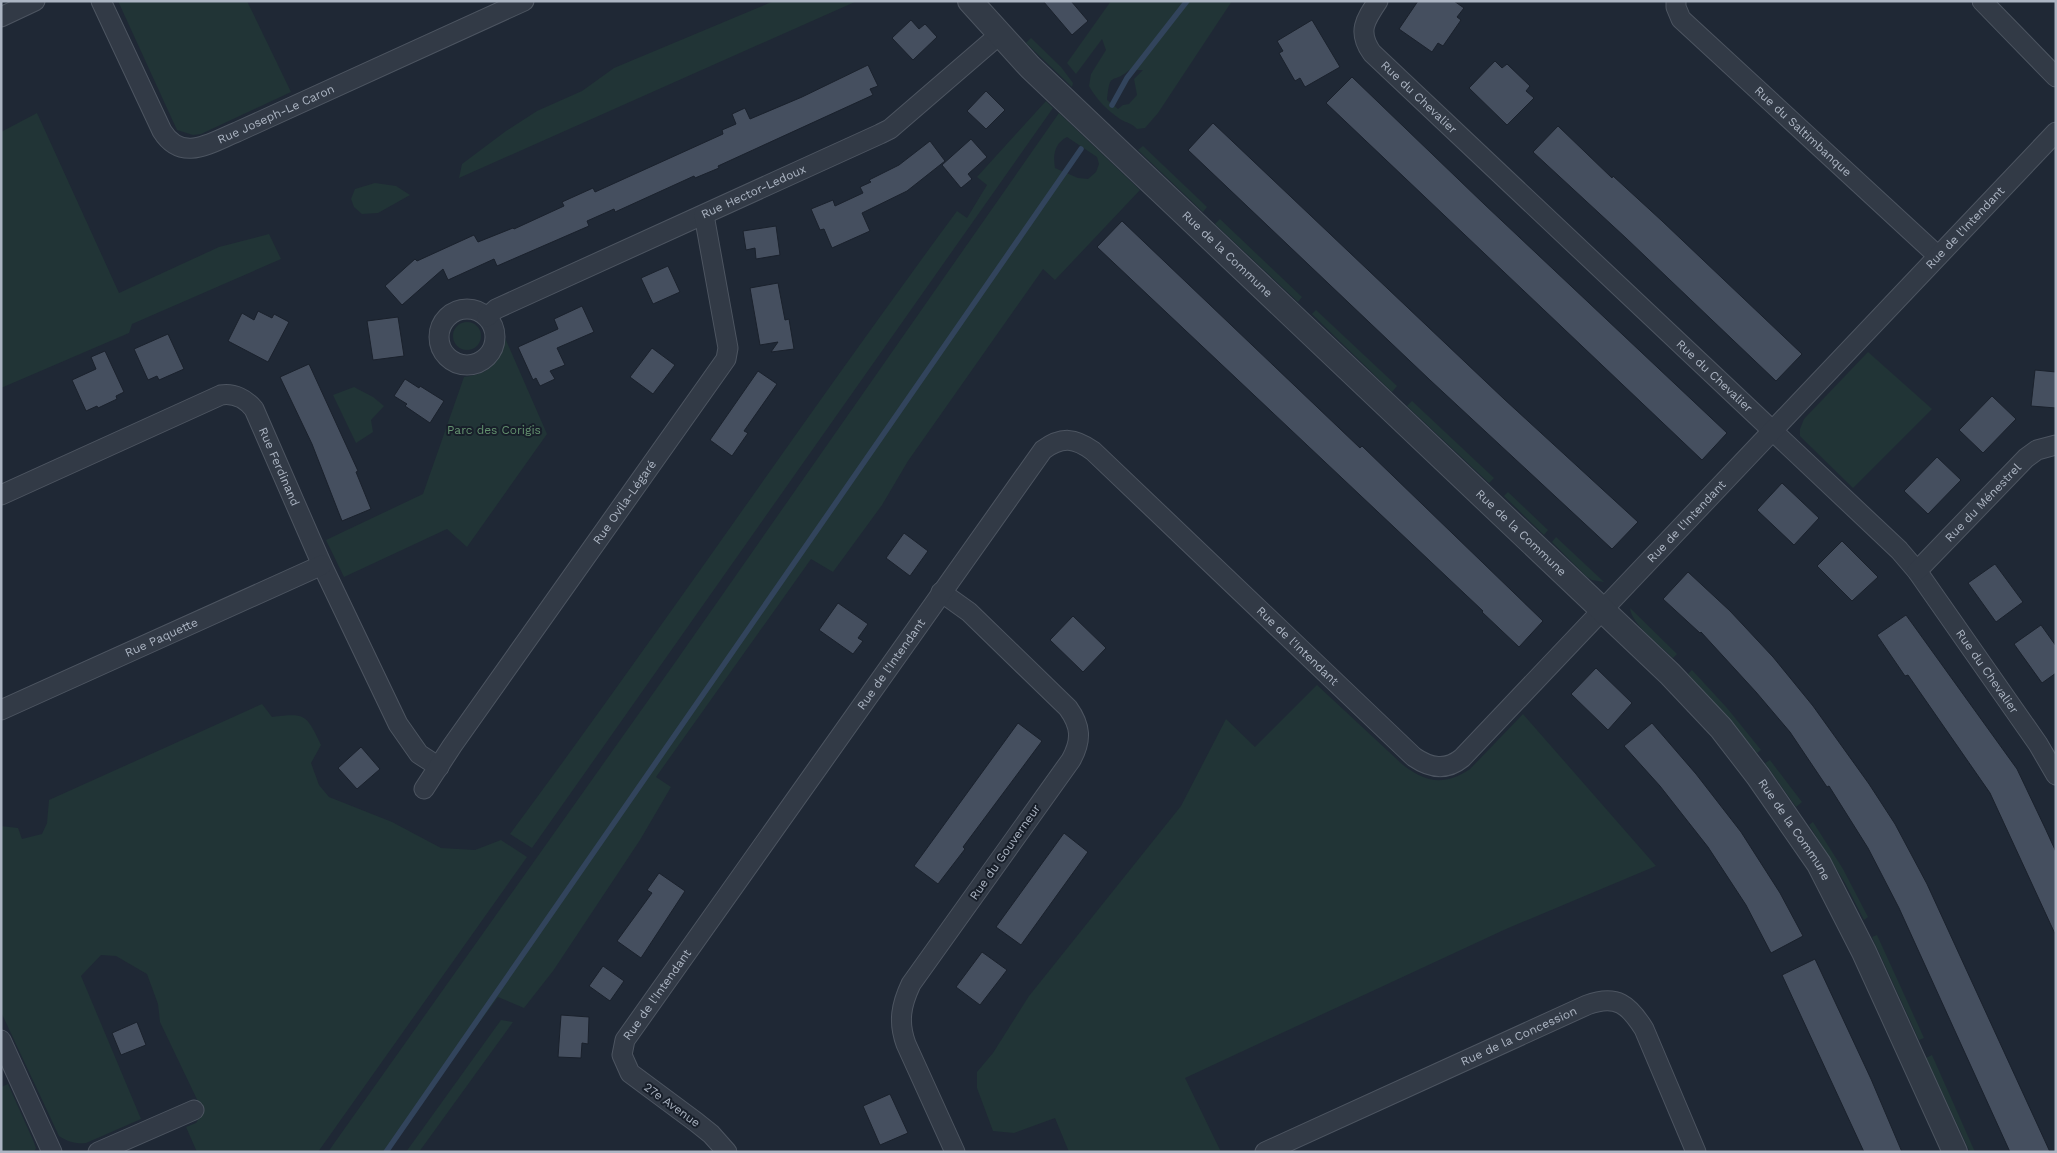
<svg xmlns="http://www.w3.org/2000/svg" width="2057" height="1153" font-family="'Work Sans',sans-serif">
  <rect width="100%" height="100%" fill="#1f2835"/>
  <g fill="#213436" fill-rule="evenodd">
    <path d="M 118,1 L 247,1 L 291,92 L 201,134 L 193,135 L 177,130 Z"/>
    <path d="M 774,1 L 857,1 L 459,178 L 462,164 L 506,131 L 537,111 L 582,91 L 614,68 Z"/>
    <path d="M 1111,1 L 1232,1 L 1158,113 L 1145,128 L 1137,129 C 1132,123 1126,123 1120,119 C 1108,111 1096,99 1089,86 L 1091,74 L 1106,50 L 1102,39 L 1076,74 L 1067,63 ZM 1129,70 L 1143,70 L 1134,79 L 1137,95 L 1129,104 L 1123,105 L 1118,109 L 1107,100 C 1110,69 1112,86 1129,70 Z"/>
    <path d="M 1031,38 L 1061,67 L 1073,83 L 1072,87 L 1026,43 Z"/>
    <path d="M 1046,101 L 1053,108 L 532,848 L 510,834 C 662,629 805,417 957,211 L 967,218 L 987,185 L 977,177 Z"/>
    <path d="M 37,113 L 119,293 L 219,247 L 269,234 L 281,259 L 132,324 L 129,333 L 1,388 L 1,132 Z"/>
    <path d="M 1059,113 L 1140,190 L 1055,280 L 1043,269 L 908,461 L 882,505 L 833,572 L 811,559 L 656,777 L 671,787 L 640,840 L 553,971 L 524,1008 L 498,997 L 384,1152 L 328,1152 L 674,664 ZM 1067,137 L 1097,157 L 1099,164 L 1096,172 L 1088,179 L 1078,178 L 1055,168 C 1053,155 1054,144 1067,137 Z"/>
    <path d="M 1143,146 L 1207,207 L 1203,212 L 1138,150 Z"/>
    <path d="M 375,183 L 396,186 L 410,195 L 378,213 L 362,214 L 354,207 L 351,199 L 355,189 Z"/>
    <path d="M 1220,219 L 1302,297 L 1298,302 L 1215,224 Z"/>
    <path d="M 1316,310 L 1397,386 L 1392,392 L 1312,314 Z"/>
    <circle cx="467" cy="336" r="14"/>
    <path d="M 505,338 L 547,434 L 467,547 L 447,529 L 344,577 L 326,540 L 423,494 L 464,377 C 492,373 498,364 505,338 Z"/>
    <path d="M 1868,352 L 1932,409 L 1853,488 L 1807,443 L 1800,436 L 1800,429 L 1804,419 Z"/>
    <path d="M 354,387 L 373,397 L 384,406 L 371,420 L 373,432 L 356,443 L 333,395 Z"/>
    <path d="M 1412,401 L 1494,478 L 1489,483 L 1407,406 Z"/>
    <path d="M 1508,492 L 1548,530 L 1544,535 L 1504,496 Z"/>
    <path d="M 1556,537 L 1604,582 L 1592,580 L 1586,576 L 1552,542 Z"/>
    <path d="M 1630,608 L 1677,654 L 1673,658 C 1661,646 1631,624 1630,608 Z"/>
    <path d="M 1692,670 L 1727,708 L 1761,750 L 1757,753 L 1723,712 L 1688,674 Z"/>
    <path d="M 1317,685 L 1403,765 C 1427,783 1444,786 1470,769 L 1523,714 L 1656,866 L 1506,929 L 1185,1078 L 1221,1152 L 1069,1152 L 1055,1118 L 1014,1133 L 993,1131 L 977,1088 L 977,1072 L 993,1053 L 1029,996 L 1181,806 L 1226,719 L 1255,747 Z"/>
    <path d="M 262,704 L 272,717 C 306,713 306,714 321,745 L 311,763 L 319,785 L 329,797 L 392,822 L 441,848 L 475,850 L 501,840 L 527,857 L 318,1152 L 197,1152 L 186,1127 L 196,1123 L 203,1112 L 160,1022 L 158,1004 L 147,974 L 116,956 L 101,955 L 81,976 L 141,1119 L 86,1143 C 76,1144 68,1142 59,1136 L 1,1012 L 1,826 L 18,828 L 22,839 L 42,834 L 47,823 L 49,800 Z"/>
    <path d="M 1770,760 L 1802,802 L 1796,807 L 1765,763 Z"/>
    <path d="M 1813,822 L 1843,869 L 1868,917 L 1864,920 L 1845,883 L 1809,825 Z"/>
    <path d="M 1877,935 L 1924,1038 L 1919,1040 L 1872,937 Z"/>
    <path d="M 501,1020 L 513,1022 L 419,1152 L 406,1152 Z"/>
    <path d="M 1932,1055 L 1975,1152 L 1970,1152 L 1926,1058 Z"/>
    <path d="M 8,1084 L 33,1140 L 36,1148 L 34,1152 L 1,1152 L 1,1087 Z"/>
  </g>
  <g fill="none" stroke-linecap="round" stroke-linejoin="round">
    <g stroke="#32445c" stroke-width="5.5">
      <path d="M 1112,105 L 1127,78 L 1187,1"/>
      <path d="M 386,1152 L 1081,149"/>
    </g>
  </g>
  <g fill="#454f5f" stroke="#1a212c">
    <path d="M 1043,1 L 1071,1 L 1088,21 L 1072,35 Z"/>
    <path d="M 1418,1 L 1454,1 L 1464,8 L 1457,17 L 1461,20 L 1443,46 L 1438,43 L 1432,52 L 1399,29 Z"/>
    <path d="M 911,20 L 919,29 L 925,24 L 937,37 L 913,60 L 892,38 Z"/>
    <path d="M 1312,20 L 1340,67 L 1305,87 L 1300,78 L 1295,81 L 1279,53 L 1283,51 L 1277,41 Z"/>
    <path d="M 1495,61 L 1502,68 L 1507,64 L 1530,86 L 1526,91 L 1534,98 L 1507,125 L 1469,88 Z"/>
    <path d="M 868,65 L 878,86 L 870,89 L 873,95 L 718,166 L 719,168 L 695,178 L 694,176 L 615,212 L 614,209 L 587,221 L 589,226 L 497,266 L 494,259 L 448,280 L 443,269 L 402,305 L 385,286 L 415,259 L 417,261 L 474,235 L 478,242 L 513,228 L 514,229 L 564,206 L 562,202 L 593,188 L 595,192 L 723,134 L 722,130 L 736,124 L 732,114 L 745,108 L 750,119 L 802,97 Z"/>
    <path d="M 1352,77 L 1484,204 L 1727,433 L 1702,460 L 1326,103 Z"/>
    <path d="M 986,91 L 1005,110 L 986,129 L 967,111 Z"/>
    <path d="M 1213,123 L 1504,399 L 1638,522 L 1612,549 L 1430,380 L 1188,150 Z"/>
    <path d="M 1558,126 L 1612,178 L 1613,176 L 1662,221 L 1802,354 L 1776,381 L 1626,238 L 1533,152 Z"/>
    <path d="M 971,139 L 987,157 L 968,174 L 972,179 L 961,188 L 942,165 Z"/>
    <path d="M 930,141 L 945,161 L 907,191 L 862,213 L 870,231 L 832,248 L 824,229 L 820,230 L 811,209 L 833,200 L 835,206 L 863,193 L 860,187 L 871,182 L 869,180 L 899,165 Z"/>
    <path d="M 1122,221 L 1360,448 L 1362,446 L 1543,621 L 1519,647 L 1482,612 L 1483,611 L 1097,247 Z"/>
    <path d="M 776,226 L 780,255 L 756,259 L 755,248 L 746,250 L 743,231 Z"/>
    <path d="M 668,266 L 680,292 L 653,304 L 641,278 Z"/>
    <path d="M 778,283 L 785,320 L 789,319 L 794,349 L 771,352 L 778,342 L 760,345 L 750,288 Z"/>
    <path d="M 582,306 L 594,332 L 557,348 L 565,365 L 550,371 L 555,379 L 540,386 L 536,378 L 533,380 L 518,347 L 558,329 L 554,319 Z"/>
    <path d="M 258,311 L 272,318 L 274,314 L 289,322 L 268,362 L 228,341 L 242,313 L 254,320 Z"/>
    <path d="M 398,317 L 404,356 L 373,360 L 367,321 Z"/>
    <path d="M 168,334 L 184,369 L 159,380 L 157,376 L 148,380 L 134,349 Z"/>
    <path d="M 652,348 L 675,365 L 653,394 L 630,377 Z"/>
    <path d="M 105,351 L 124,392 L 116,396 L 117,399 L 98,408 L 97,406 L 86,411 L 72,380 L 96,369 L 91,357 Z"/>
    <path d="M 309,364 L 358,471 L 356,472 L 371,509 L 342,521 L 312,444 L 280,377 Z"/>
    <path d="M 2035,370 L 2056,372 L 2056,408 L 2031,406 Z"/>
    <path d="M 758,371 L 777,384 L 744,431 L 748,433 L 732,456 L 710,440 Z"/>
    <path d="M 405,379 L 419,388 L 420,386 L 444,401 L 430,423 L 405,406 L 407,404 L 394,396 Z"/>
    <path d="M 1992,396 L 2016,419 L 1983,453 L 1959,430 Z"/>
    <path d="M 1937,457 L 1961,480 L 1928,514 L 1904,491 Z"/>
    <path d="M 1782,483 L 1819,518 L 1794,545 L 1757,510 Z"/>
    <path d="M 904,533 L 928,551 L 910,576 L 886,558 Z"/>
    <path d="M 1842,541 L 1878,577 L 1852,601 L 1817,566 Z"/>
    <path d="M 1995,564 L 2023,602 L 1996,622 L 1968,583 Z"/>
    <path d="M 1688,572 L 1730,611 L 1773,657 L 1813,706 L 1869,784 L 1895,824 L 1927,884 L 2050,1152 L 2010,1152 L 1899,908 L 1868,848 L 1829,786 L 1827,787 L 1790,732 L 1756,692 L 1701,632 L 1700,633 L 1663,599 Z"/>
    <path d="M 838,603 L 868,624 L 858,638 L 863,641 L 853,654 L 819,630 Z"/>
    <path d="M 1906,615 L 2017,769 L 2046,830 L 2056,852 L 2056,936 L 1990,793 L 1908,675 L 1905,676 L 1877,635 Z"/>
    <path d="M 1073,616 L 1106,648 L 1083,672 L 1050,640 Z"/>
    <path d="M 2041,625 L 2056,646 L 2056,673 L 2042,683 L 2014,644 Z"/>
    <path d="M 1596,668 L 1632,703 L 1608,730 L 1571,694 Z"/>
    <path d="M 1018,723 L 1042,741 L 963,847 L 965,849 L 938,884 L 914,866 Z"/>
    <path d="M 1652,723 L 1696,774 L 1741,832 L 1780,893 L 1803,936 L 1771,953 L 1746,905 L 1708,847 L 1660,786 L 1624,746 Z"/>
    <path d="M 361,747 L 380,769 L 357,789 L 338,768 Z"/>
    <path d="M 1064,833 L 1088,852 L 1021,945 L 996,927 Z"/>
    <path d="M 659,873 L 685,891 L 641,958 L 617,941 L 652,893 L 647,890 Z"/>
    <path d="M 982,952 L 1007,970 L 980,1005 L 956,987 Z"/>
    <path d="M 1815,959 L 1871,1079 L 1902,1152 L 1864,1152 L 1782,975 Z"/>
    <path d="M 603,966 L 624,981 L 610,1001 L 589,986 Z"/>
    <path d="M 561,1015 L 589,1017 L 588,1044 L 582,1043 L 581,1058 L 558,1057 Z"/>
    <path d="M 137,1022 L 146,1045 L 121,1055 L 112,1033 Z"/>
    <path d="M 890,1094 L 908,1133 L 880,1145 L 863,1106 Z"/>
  </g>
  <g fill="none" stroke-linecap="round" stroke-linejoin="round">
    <g stroke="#4d5561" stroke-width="21">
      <g id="minor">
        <path id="s1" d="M 101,1 L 162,131 C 182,163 210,143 237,132 L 524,1"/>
        <path id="s2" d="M 1378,1 C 1365,20 1357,32 1372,53 L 1899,550 L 1917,571 L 2038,744 L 2056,775"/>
        <path id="s3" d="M 1676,1 L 1676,7 L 1681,19 L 1938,256"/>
        <path d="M 1982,1 L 2056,77"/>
        <path d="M 1,17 L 35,1"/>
        <circle cx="467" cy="337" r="28"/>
        <path id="s4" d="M 487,317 L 496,309 L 880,134 L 890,129 L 999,35"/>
        <path id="s5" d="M 1,495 L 221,395 C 234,393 246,399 254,409 L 322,565 L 398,724 L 419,754 L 439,767"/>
        <path id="s6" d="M 1917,571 L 2026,458 L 2037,450 L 2056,445"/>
        <path d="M 941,592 L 969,612 L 1068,708 C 1081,726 1082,740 1071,760 L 911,984 C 901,1005 898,1022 906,1044 L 955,1152"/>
        <path id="s7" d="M 1,710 L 322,565"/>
        <path id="s8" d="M 424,789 L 452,746 L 726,359 L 728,348 L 704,215"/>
        <path d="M 1,1040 L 52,1152"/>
        <path d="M 98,1152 L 194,1110"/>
        <path id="s9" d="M 727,1152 L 711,1134 L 696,1122 L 630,1073 L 622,1055 L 625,1040 L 1043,450 C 1062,436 1075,438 1093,451 L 1414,757 C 1430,768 1446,771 1462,758 L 2056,132"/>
        <path id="s10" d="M 1265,1152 L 1587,1005 C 1617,994 1629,1005 1644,1029 L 1696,1152"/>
      </g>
    </g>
    <g stroke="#4d5561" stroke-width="26">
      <g id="tertiary">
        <path id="s11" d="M 970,1 L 1030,67 L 1670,674 L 1721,728 L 1758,776 L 1819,864 L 1864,952 L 1955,1152"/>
      </g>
    </g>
    <use href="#minor" stroke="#323a46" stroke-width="19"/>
    <use href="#tertiary" stroke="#323a46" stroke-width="24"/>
  </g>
  <g text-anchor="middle" stroke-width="4" stroke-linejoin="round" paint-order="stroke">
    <g font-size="12" fill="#acb5c3" stroke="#181f2a">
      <text dy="4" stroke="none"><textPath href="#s2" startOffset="122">Rue du Chevalier</textPath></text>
      <text dy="4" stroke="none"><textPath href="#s1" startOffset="271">Rue Joseph-Le Caron</textPath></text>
      <text dy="4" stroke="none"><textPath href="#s3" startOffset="185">Rue du Saltimbanque</textPath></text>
      <text dy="4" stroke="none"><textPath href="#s4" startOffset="295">Rue Hector-Ledoux</textPath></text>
      <text dy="4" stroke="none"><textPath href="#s9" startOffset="2165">Rue de l'Intendant</textPath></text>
      <text dy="4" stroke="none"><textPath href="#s11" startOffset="361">Rue de la Commune</textPath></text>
      <text dy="4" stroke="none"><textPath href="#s2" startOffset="528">Rue du Chevalier</textPath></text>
      <text dy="4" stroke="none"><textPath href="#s5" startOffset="342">Rue Ferdinand</textPath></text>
      <text dy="4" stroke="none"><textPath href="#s8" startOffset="350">Rue Ovila-Légaré</textPath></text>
      <text dy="4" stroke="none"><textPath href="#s6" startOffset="95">Rue du Ménestrel</textPath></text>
      <text dy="4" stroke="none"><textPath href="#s9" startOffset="1760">Rue de l'Intendant</textPath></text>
      <text dy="4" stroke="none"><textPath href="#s11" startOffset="766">Rue de la Commune</textPath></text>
      <text dy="4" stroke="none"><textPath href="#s7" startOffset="176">Rue Paquette</textPath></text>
      <text dy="4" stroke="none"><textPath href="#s9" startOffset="1221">Rue de l'Intendant</textPath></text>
      <text dy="4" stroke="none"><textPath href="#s9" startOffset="621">Rue de l'Intendant</textPath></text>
      <text dy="4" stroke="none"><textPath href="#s2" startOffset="932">Rue du Chevalier</textPath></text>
      <text dy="4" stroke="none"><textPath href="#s11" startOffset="1171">Rue de la Commune</textPath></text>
      <text transform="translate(1005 852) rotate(-55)" y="4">Rue du Gouverneur</text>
      <text dy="4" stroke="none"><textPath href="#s9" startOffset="216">Rue de l'Intendant</textPath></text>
      <text dy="4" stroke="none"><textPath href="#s10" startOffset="279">Rue de la Concession</textPath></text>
      <text transform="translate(672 1105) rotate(36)" y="4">27e Avenue</text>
    </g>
    <g font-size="12" fill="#64926f" stroke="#181f2a">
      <text x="494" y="434">Parc des Corigis</text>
    </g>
  </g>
  <rect width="2057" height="1153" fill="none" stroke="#acb5c3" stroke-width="5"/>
</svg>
